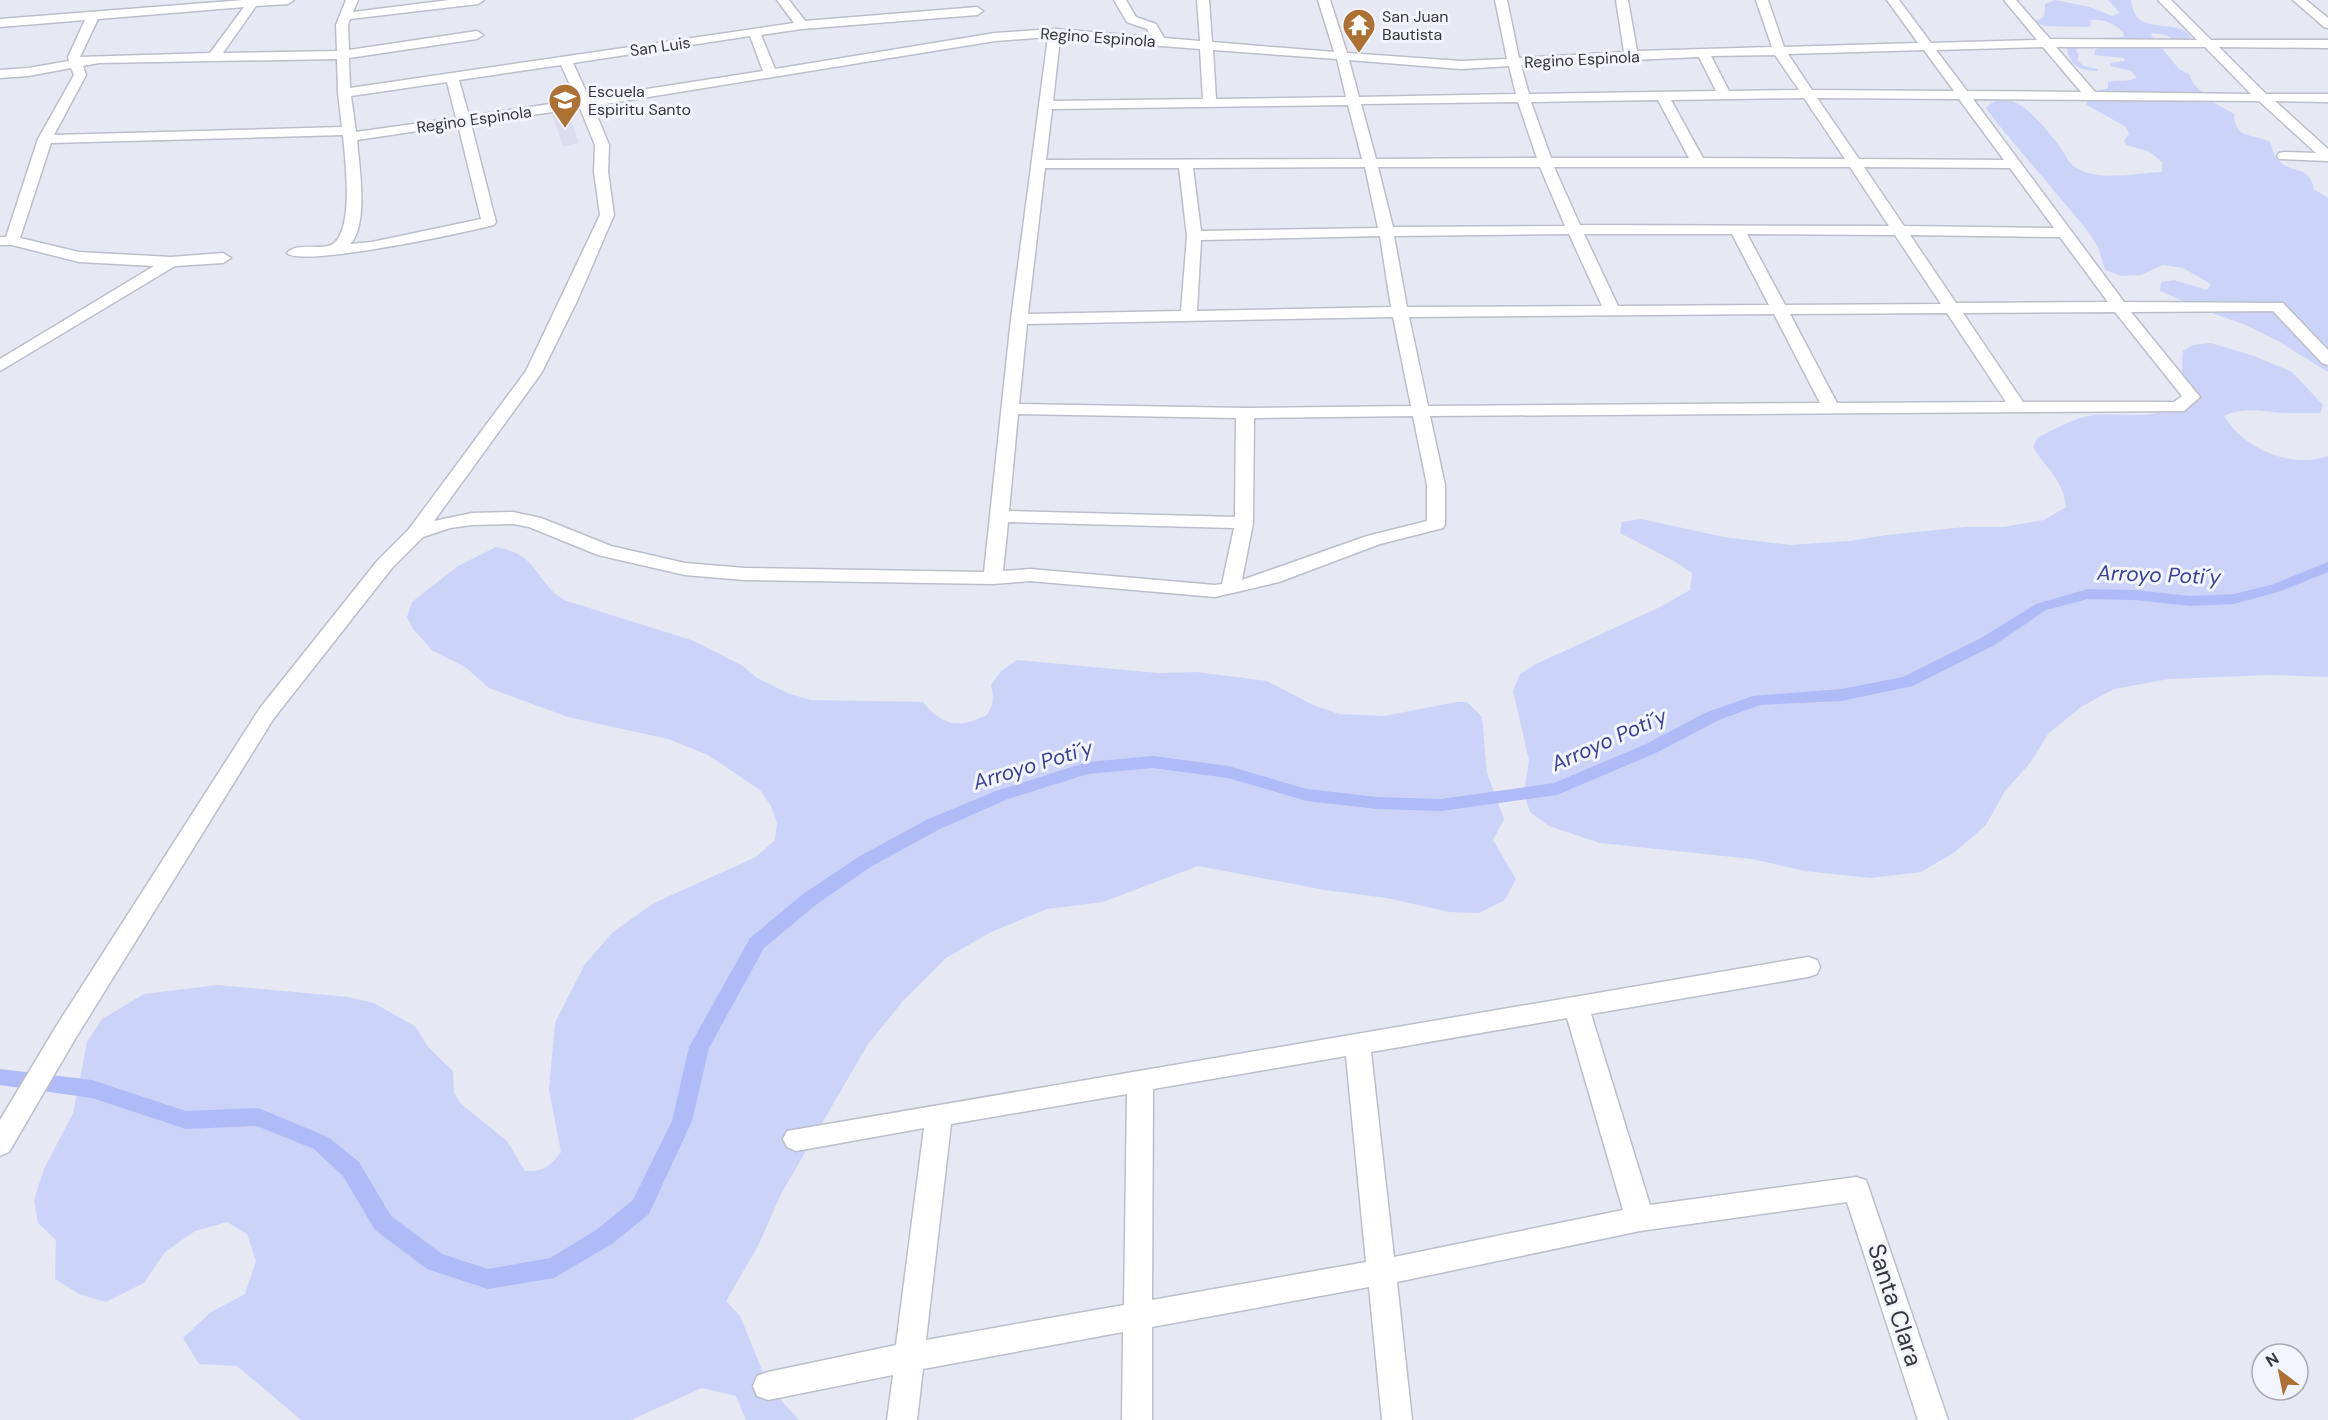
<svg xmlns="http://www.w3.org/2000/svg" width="2328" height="1420" font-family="'DM Sans',sans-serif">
  <rect width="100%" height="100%" fill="#e6e8f3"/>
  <path fill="#d9ddef" d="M 568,112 L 579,143 L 563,146 L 552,115 Z"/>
  <g fill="#ccd3f9">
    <path d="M 2055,0 L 2090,7 L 2112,16 L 2120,13 L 2108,0 L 2131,0 C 2132,6 2134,14 2138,18 C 2151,32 2190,18 2192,44 L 2176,43 C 2170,35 2162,34 2152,33 L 2151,35 L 2179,69 L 2190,75 C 2191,84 2200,91 2206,94 L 2208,99 L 2234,114 C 2235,140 2252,133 2270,142 C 2272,148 2274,156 2278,160 C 2292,175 2309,164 2314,189 L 2328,198 L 2328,372 L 2278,341 L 2246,325 L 2206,311 L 2160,291 L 2161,282 L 2174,280 L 2207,290 L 2211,284 L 2183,268 L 2163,265 L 2141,275 L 2122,276 L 2105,270 L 2098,247 L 2087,230 L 1997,123 L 1986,108 C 1992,101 1998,100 2006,100 C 2026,102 2048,131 2060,147 C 2067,156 2068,165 2080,170 C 2104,181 2137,173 2162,172 L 2162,162 L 2150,152 L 2127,145 L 2124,141 L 2129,134 L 2126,127 L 2087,105 L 2086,102 L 2094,98 L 2093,92 L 2108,88 L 2108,82 C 2118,79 2129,83 2137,77 L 2131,71 L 2110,66 L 2110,63 L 2125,61 L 2124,58 L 2094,55 L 2095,50 L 2102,47 L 2084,46 L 2076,50 L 2079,55 L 2077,60 L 2084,66 L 2098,69 L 2097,71 C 2078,71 2066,62 2067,43 L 2071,39 L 2124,37 L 2123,32 C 2114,23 2103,19 2090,20 L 2091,25 L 2089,27 L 2045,26 L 2034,22 L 2044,17 L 2045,4 Z"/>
    <path d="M 2211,343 L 2254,356 L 2292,372 L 2323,405 L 2320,413 C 2307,413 2294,413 2281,413 C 2260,411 2244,407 2224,416 C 2244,449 2291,469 2328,456 L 2328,677 L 2270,675 L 2169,679 L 2114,689 L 2081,707 L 2048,734 L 2030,763 L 2005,791 L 1986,825 L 1955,852 L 1921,872 L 1870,878 L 1805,871 L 1752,859 L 1600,843 L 1549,826 L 1530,812 L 1524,794 L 1529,760 L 1513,691 L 1520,674 L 1534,665 L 1660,607 L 1690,590 L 1692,573 L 1676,562 L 1620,533 L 1622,522 L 1641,519 L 1724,537 L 1790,545 L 1849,541 L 1887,535 L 1965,527 L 2003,527 L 2044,520 L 2066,507 C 2063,478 2046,469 2033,447 L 2037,438 C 2055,429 2074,418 2093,415 C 2114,412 2166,422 2178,402 C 2184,393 2181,363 2183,351 L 2193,345 Z"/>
    <path d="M 496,547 C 540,555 533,580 564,600 L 694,641 L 743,666 L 757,678 L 790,694 L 811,700 L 923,702 C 935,717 948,727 969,722 C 975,721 979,717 986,716 C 994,706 994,697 991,685 L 1001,671 L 1017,660 L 1158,673 L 1197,672 L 1267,681 L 1313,705 L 1339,714 L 1384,716 L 1456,702 L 1467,702 L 1482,717 L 1487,773 L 1504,819 L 1493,840 L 1516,879 L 1505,900 L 1479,913 L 1449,912 L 1387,898 L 1325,890 L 1198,866 L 1103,902 L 1047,909 L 991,932 L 946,958 L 903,1001 L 868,1044 L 781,1194 L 758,1246 L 726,1301 L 740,1316 L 762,1370 L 780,1399 L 799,1420 L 746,1420 L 736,1396 L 702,1388 L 631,1420 L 301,1420 L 237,1366 L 199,1364 L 183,1338 L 211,1312 L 245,1294 L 256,1261 L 247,1234 L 227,1222 L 195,1231 L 165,1252 L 144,1283 L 106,1302 L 79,1294 L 55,1279 L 56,1240 L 38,1223 L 34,1200 L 44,1169 L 73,1113 L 87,1042 L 102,1019 L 144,994 L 218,985 L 348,997 L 374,1003 L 416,1027 L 428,1047 L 453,1071 L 454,1093 L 460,1103 L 507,1141 L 525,1171 C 543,1172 551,1166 561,1152 L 549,1090 L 555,1023 L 585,964 L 613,932 L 654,903 L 756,857 L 775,840 L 777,823 L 771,806 L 760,790 L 708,755 L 668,739 L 568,717 L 489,688 L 465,667 L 433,651 L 413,629 L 407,617 L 412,602 L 458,566 Z"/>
  </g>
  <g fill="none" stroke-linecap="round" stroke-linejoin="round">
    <path fill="#afbbf7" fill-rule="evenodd" d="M 2328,562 L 2328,572 L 2281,591 L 2234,604 L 2191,606 L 2134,600 L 2088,599 L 2046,610 L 1993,646 L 1913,686 L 1841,701 L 1760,705 L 1719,720 L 1658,752 L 1557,795 L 1441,811 L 1377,809 L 1307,801 L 1228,778 L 1153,768 L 1088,774 L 1008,799 L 940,829 L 872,866 L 817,904 L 764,948 L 709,1048 L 692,1121 L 649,1214 L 612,1244 L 554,1278 L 488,1289 L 427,1269 L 375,1230 L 343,1176 L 314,1149 L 257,1126 L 186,1129 L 92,1098 L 0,1085 L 0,1069 L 92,1080 L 186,1111 L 258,1108 L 328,1137 L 359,1162 L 391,1216 L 442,1254 L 488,1269 L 550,1258 L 596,1230 L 633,1200 L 672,1121 L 689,1047 L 750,938 L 803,894 L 860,856 L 928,819 L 996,791 L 1087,762 L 1153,756 L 1228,766 L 1307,789 L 1377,797 L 1441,799 L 1554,783 L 1646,744 L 1707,712 L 1753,696 L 1841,689 L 1903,677 L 1981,638 L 2036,604 L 2088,589 L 2134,590 L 2191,596 L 2234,594 L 2271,585 Z"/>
    <g stroke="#bcbfc9" stroke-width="3">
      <g id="minor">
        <path d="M 244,0 L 294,0 L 288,4 L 256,6 L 223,53 L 337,51 L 336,25 L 346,0 L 358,0 L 353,12 L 449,0 L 484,0 L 478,4 L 350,19 L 348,25 L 349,50 L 477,31 L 483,35 L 477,39 L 349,58 L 350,88 L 794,23 L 777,0 L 789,0 L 805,21 L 977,7 L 983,11 L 977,15 L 802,29 L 761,35 L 775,69 L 995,33 L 1055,29 L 1151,37 L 1147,29 L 1127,22 L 1114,0 L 1126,0 L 1136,17 L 1156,24 L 1164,38 L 1200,41 L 1197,0 L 1209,0 L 1212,42 L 1334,52 L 1318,0 L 1330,0 L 1347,53 L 1461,61 L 1507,59 L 1495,0 L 1507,0 L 1519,58 L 1624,52 L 1616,0 L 1628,0 L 1637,51 L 1772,47 L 1756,0 L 1768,0 L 1784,47 L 1918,43 L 1887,0 L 1899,0 L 1931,43 L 2037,40 L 2004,0 L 2016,0 L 2050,39 L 2197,40 L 2158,0 L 2171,0 L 2211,40 L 2328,40 L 2328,48 L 2219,47 L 2266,94 L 2328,94 L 2328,102 L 2275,101 L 2328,149 L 2328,161 L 2279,159 L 2277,156 L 2279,153 L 2284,152 L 2316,153 L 2259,101 L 1973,99 L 2124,302 L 2283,303 L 2328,350 L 2328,365 L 2322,363 L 2273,311 L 2131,312 L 2200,397 L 2184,411 L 1430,416 L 1445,485 L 1445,524 L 1443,528 L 1380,544 L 1279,582 L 1215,597 L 1030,581 L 993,584 L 745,580 L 685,575 L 598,555 L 529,527 L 513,524 L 472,525 L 450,528 L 423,537 L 392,568 L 274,718 L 75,1039 L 9,1152 L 0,1156 L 0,1120 L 57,1025 L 260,708 L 378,560 L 409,529 L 526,371 L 600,215 L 594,172 L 595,145 L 580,108 L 471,124 L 496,222 L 494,225 C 467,232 301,268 287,253 C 296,243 316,249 328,246 C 356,239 345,158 343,135 L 51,143 L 20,238 L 79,252 L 171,257 L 223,253 L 231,258 L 223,263 L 175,266 L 0,371 L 0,359 L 154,266 L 79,262 L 12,245 L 0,245 L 0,237 L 6,237 L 38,139 L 74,75 L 71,68 L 28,76 L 0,78 L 0,70 L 28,68 L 69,61 L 68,57 L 85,20 L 0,27 L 0,19 ZM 244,7 L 210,53 L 80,57 L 98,19 ZM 750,36 L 763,71 L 589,98 L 573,63 ZM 1048,37 L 1011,319 L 984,572 L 745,568 L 685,563 L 611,546 L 541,518 L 513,512 L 472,513 L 434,521 L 542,372 L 577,301 L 614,215 L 608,172 L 609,145 L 593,106 L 995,41 ZM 1060,38 L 1200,49 L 1203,99 L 1053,101 ZM 2043,47 L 2081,92 L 1967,91 L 1936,50 ZM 2056,47 L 2205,47 L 2251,94 L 2095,92 ZM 1213,50 L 1337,59 L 1346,97 L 1216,99 ZM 1924,50 L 1954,91 L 1812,90 L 1788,54 ZM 1775,55 L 1799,90 L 1729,91 L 1711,56 ZM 1699,57 L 1716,91 L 1529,94 L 1521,65 ZM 337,59 L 338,93 L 342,127 L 54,135 L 86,75 L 83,66 L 99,63 ZM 1349,60 L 1461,69 L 1509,66 L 1516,94 L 1359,97 ZM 561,65 L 577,100 L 469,116 L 459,80 ZM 447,82 L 456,118 L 356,132 L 351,96 ZM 1804,98 L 1845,159 L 1703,158 L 1671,100 ZM 1817,98 L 1959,99 L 2004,160 L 1859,159 ZM 1658,100 L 1689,158 L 1551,158 L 1531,102 ZM 1518,102 L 1537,158 L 1376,159 L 1361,104 ZM 1348,105 L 1362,159 L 1046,160 L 1052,109 ZM 458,125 L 481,219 L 372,242 L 350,244 C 369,225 359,165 357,140 ZM 1365,167 L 1378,228 L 1201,231 L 1193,168 ZM 1378,167 L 1540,167 L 1565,226 L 1393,227 ZM 1554,167 L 1850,167 L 1889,226 L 1580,225 ZM 1864,167 L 2010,168 L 2054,228 L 1904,226 ZM 1045,168 L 1179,168 L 1187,236 L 1181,311 L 1028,314 ZM 1569,234 L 1602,306 L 1407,307 L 1394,236 ZM 1584,234 L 1732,234 L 1769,305 L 1618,306 ZM 1747,234 L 1895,235 L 1941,304 L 1785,305 ZM 1910,235 L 2060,237 L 2108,302 L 1956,303 ZM 1380,236 L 1391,307 L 1197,311 L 1201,240 ZM 2115,312 L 2182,396 L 2174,402 L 2023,402 L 1963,313 ZM 1947,313 L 2006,402 L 1837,403 L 1790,314 ZM 1774,314 L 1820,403 L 1428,406 L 1409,317 ZM 1393,317 L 1411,406 L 1245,408 L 1019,404 L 1027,324 ZM 1018,414 L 1236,418 L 1235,517 L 1009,511 ZM 1413,416 L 1427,485 L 1427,521 L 1367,536 L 1242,580 L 1253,523 L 1254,418 ZM 1008,522 L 1234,528 L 1222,584 L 1215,585 L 1030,569 L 1003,571 Z"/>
        <path d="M 2293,0 L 2306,0 L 2328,18 L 2328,28 L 2324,27 Z"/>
        <path d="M 1808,957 L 1817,960 L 1820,967 L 1817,974 L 1808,977 L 1591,1014 L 1650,1205 L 1856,1177 L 1866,1180 L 1948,1420 L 1918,1420 L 1847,1202 L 1640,1231 L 1397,1282 L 1412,1420 L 1382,1420 L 1369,1287 L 1152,1327 L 1152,1420 L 1122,1420 L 1123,1332 L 923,1369 L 917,1420 L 887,1420 L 893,1375 L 768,1400 L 757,1396 L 753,1386 L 757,1376 L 768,1372 L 896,1345 L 924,1128 L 796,1151 L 787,1147 L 783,1139 L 787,1131 ZM 1567,1018 L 1623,1210 L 1394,1257 L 1371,1052 ZM 1346,1056 L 1366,1262 L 1152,1300 L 1153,1089 ZM 1127,1094 L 1124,1305 L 926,1340 L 951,1124 Z"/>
      </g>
    </g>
    <use href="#minor" fill="#fff" fill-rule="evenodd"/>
  </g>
  <defs>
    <g id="temple-pin" transform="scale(1.725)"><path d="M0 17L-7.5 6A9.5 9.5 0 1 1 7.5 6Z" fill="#ad7133" stroke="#f3f5fe"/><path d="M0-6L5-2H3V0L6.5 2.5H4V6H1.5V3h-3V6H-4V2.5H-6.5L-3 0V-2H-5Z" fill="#fff"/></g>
    <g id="school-pin" transform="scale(1.725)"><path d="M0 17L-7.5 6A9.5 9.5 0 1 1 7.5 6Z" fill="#ad7133" stroke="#f3f5fe"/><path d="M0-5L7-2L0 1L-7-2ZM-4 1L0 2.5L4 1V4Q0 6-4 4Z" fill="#fff"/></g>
  </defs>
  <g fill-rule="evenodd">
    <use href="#temple-pin" x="1359" y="25"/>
    <use href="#school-pin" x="565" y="100"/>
  </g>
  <g text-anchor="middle" stroke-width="6" stroke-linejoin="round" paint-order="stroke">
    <g font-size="16" fill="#36373b" stroke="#f3f5fe" text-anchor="start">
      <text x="1382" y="22">San Juan<tspan x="1382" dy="18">Bautista</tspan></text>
      <text x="588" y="97">Escuela<tspan x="588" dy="18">Espiritu Santo</tspan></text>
    </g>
    <g font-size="16" fill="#36373b" stroke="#f3f5fe">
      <text transform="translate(1098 37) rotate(4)" y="6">Regino Espinola</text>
      <text transform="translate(660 46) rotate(-8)" y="6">San Luis</text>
      <text transform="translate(1582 59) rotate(-3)" y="6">Regino Espinola</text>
      <text transform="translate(474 119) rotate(-8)" y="6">Regino Espinola</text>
    </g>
    <g font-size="21" font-style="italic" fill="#3b4197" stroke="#f3f5fe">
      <text transform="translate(2159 575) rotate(2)" y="7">Arroyo Poti´y</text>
      <text transform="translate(1609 740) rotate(-24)" y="7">Arroyo Poti´y</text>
      <text transform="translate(1033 765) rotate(-17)" y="7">Arroyo Poti´y</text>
    </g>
    <g font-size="24" fill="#36373b" stroke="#f3f5fe">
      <text transform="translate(1895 1305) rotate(72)" y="8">Santa Clara</text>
    </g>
  </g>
  <g transform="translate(2280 1372) rotate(328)"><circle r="28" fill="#f3f5fe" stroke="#a7a9b0" stroke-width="1.5"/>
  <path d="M0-4.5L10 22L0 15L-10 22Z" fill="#ad7133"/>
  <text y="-9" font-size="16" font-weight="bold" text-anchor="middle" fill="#36373b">N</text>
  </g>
</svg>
